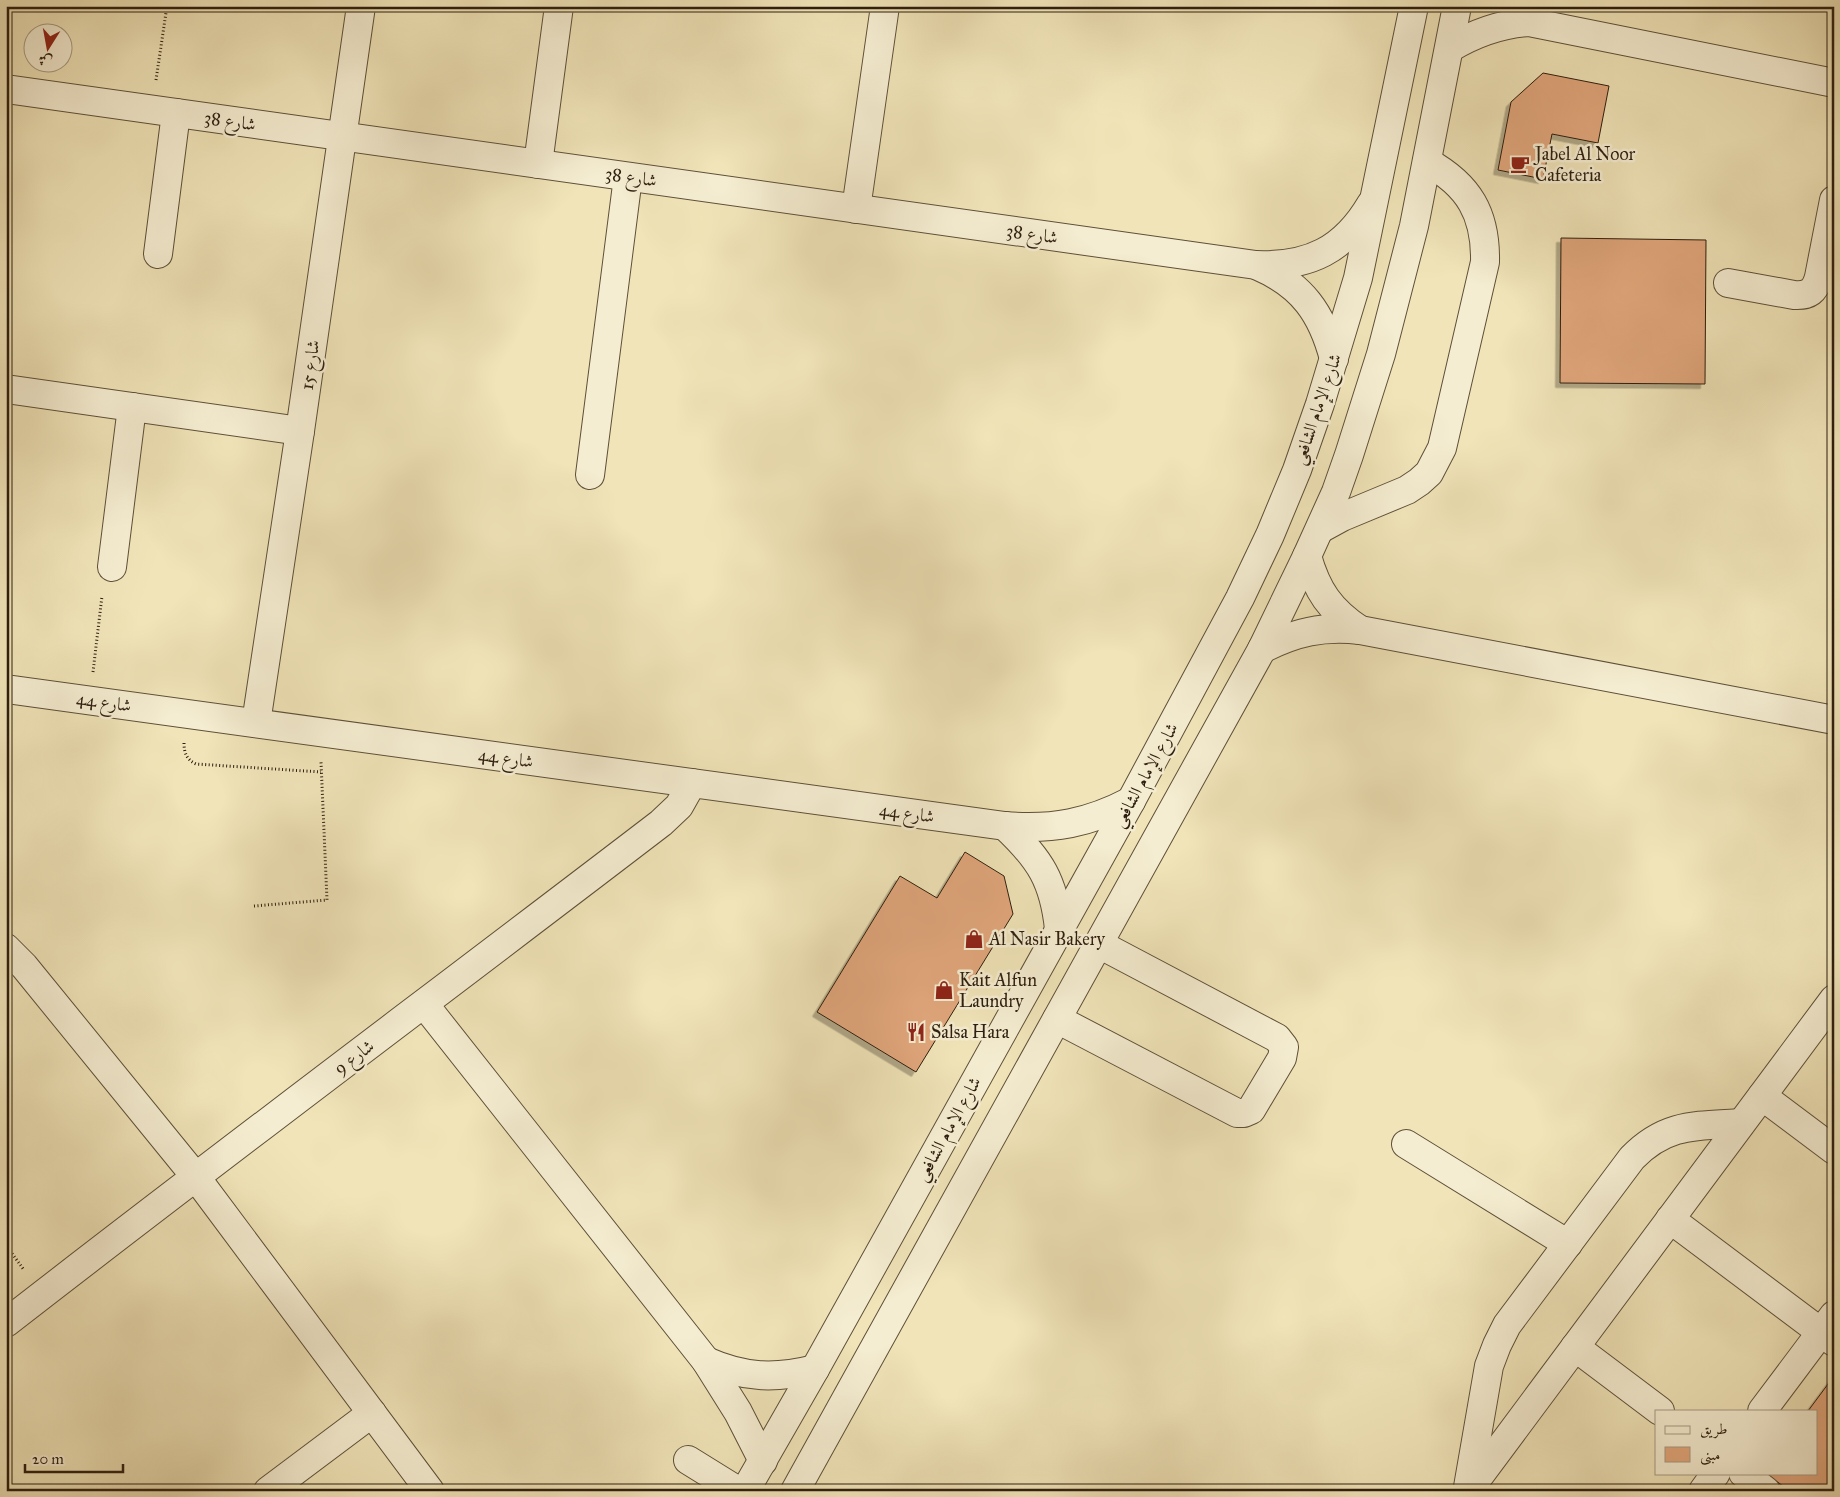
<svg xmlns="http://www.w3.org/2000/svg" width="1840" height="1497" font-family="'IM FELL Great Primer',Amiri,serif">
  <defs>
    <filter id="shadow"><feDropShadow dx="-4.5" dy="4.5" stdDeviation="0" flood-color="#0004"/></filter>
  </defs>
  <rect width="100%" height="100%" fill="#f0e4b8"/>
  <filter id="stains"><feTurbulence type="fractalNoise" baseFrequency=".004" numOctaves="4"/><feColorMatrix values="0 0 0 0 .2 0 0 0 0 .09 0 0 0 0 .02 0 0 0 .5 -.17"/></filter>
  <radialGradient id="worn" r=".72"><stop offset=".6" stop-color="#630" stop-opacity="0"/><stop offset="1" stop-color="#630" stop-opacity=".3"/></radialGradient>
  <g fill="#e1a67b" stroke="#2d1e0f" filter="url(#shadow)">
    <path d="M 1543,73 L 1609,86 L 1598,143 L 1552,134 L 1543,179 L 1498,170 L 1511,102 Z"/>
    <path d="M 1561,238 L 1706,240 L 1705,384 L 1560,383 Z"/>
    <path d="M 965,852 L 1004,876 L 1013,914 L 916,1072 L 817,1012 L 900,876 L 937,898 Z"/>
    <path d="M 1834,1376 L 1834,1491 L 1790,1491 L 1765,1473 L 1816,1473 L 1816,1411 L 1808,1411 Z"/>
  </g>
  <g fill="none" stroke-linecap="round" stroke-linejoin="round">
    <g stroke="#5e5039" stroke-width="30">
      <g id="minor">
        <path d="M 1450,48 C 1475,33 1499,24 1529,22 L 1834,83"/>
        <path d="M 6,89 L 1256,265 C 1309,267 1344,250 1371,204"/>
        <path d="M 538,164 L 559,6"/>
        <path d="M 856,209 L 885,6"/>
        <path d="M 158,254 L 176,113"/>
        <path d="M 1258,266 C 1302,285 1322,313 1334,359"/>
        <path d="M 1728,283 L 1794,295 C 1809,296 1815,291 1819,277 L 1834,200"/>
        <path d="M 6,389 L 300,431"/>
        <path d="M 590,475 L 628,177"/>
        <path d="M 1320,529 L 1342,517 L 1407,490 L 1419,482 L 1429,473 L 1442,448 L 1485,262 C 1486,214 1469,185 1427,162"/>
        <path d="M 1307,556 C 1317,591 1330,610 1360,630"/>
        <path d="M 112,567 L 132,407"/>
        <path d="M 1262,649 C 1296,632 1322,626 1360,630 L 1834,720"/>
        <path d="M 6,689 L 1005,826 C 1053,830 1089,823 1131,801"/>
        <path d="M 256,723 L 300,431 L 361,6"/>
        <path d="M 1005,826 C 1040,859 1054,881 1059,929"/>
        <path d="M 6,948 L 24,966 L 195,1176 L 430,1491"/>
        <path d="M 424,1004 L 706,1361 L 738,1412 L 763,1461"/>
        <path d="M 1057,1019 L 1237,1113 L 1244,1113 L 1251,1110 L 1282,1058 L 1284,1047 L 1277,1038 L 1099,944"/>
        <path d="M 1762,1096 L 1834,1150"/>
        <path d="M 1406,1144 L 1568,1244"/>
        <path d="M 1670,1219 L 1834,1342"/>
        <path d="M 6,1323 C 223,1154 443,990 661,823 L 679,806 L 692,783"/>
        <path d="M 1575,1347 L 1660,1411"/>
        <path d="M 706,1361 C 744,1378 775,1379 815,1369"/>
        <path d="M 1762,1411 L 1834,1315"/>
        <path d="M 688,1460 L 738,1491"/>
        <path d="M 1743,1473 L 1766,1491"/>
        <path d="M 1468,1487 L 1489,1366 L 1497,1345 L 1507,1325 L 1632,1158 C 1666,1123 1696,1126 1741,1123"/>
        <path d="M 268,1491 L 372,1413"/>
        <path d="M 745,1491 L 815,1369 L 1131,801 L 1240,598 L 1270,535 L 1297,470 L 1320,404 L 1358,278 L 1414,6"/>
        <path d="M 795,1491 L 1262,649 L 1307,556 L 1336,492 L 1349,455 L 1381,354 L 1414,226 L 1457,6"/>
        <path d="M 1468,1491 L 1834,999"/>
        <path d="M 1703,1491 L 1716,1473"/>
      </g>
    </g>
    <g stroke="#2d1e0f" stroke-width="3" stroke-dasharray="1 2.5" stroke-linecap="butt">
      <path d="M 156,80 L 167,6"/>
      <path d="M 93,672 L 102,596"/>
      <path d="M 184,743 C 184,753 187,760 196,764 L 321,772"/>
      <path d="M 254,906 L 327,900 L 321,762"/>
      <path d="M 6,1245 L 24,1270"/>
    </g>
    <use href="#minor" stroke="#f5edd1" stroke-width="28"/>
  </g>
  <defs>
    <g id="cafe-bare" transform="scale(1.5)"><path d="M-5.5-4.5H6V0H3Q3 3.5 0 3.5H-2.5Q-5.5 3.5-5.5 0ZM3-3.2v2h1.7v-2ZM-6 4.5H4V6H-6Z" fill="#8f2418" stroke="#f5edd1" stroke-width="2.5" paint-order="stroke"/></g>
    <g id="shop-bare" transform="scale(1.5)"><path d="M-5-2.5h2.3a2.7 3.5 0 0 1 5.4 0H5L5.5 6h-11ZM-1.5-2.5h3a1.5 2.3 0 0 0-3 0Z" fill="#8f2418" stroke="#f5edd1" stroke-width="2.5" paint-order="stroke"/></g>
    <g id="restaurant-bare" transform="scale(1.5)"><path d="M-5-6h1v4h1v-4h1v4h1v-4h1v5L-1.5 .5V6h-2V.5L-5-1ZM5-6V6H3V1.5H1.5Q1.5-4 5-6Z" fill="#8f2418" stroke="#f5edd1" stroke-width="2.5" paint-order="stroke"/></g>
  </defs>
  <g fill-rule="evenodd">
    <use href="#cafe-bare" x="1520" y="164"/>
    <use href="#shop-bare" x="974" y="939"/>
    <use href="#shop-bare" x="944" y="990"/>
    <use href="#restaurant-bare" x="916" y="1032"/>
  </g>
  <g text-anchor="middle" stroke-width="5" stroke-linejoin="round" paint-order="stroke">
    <g font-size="18" fill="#2d1e0f" stroke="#f5edd1">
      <text transform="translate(230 121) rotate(8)" y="6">شارع 38</text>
      <text transform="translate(631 177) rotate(8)" y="6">شارع 38</text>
      <text transform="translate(1032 234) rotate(8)" y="6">شارع 38</text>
      <text transform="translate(310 365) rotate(-82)" y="6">شارع 15</text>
      <text transform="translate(1317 409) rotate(-71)" y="6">شارع الإمام الشافعي</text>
      <text transform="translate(104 702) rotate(8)" y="6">شارع 44</text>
      <text transform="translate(506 758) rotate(8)" y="6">شارع 44</text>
      <text transform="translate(1145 775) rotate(-61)" y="6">شارع الإمام الشافعي</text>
      <text transform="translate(907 813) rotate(8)" y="6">شارع 44</text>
      <text transform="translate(354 1057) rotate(-37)" y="6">شارع 9</text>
      <text transform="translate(948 1129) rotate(-61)" y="6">شارع الإمام الشافعي</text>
    </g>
    <g font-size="18" fill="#2d1e0f" stroke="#f5edd1" text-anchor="start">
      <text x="1535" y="160">Jabel Al Noor<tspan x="1535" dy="21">Cafeteria</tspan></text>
      <text x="989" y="945">Al Nasir Bakery</text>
      <text x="959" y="986">Kait Alfun<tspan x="959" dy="21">Laundry</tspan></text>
      <text x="931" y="1038">Salsa Hara</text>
    </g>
  </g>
  <rect width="1840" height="1497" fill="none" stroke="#f0e4b8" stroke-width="25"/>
  <rect x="8" y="8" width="1825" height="1482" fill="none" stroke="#2d1e0f" stroke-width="2.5"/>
  <rect x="12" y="12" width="1815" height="1472" fill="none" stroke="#2d1e0f"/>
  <rect x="1655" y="1410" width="162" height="65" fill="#f5edd1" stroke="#a59a83"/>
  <rect x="1665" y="1426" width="25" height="8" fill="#f5edd1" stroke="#a59a83"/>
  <text x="1700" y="1434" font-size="15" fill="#2d1e0f">طريق</text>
  <rect x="1665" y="1447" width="25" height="15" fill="#e1a67b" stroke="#a59a83"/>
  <text x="1700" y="1460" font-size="15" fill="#2d1e0f">مبنى</text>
  <g transform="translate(48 48) rotate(191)"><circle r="24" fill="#f5edd1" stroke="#a59a83"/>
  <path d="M0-4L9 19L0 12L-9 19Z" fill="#8f2418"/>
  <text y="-8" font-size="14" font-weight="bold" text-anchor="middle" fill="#2d1e0f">ش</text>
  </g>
  <path d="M25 1464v8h98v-8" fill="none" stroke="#2d1e0f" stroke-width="2.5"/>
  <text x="32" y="1464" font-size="15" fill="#2d1e0f" stroke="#f5edd1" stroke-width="4" paint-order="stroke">20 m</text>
  <rect width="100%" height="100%" filter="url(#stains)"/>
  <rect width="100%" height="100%" fill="url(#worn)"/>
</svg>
